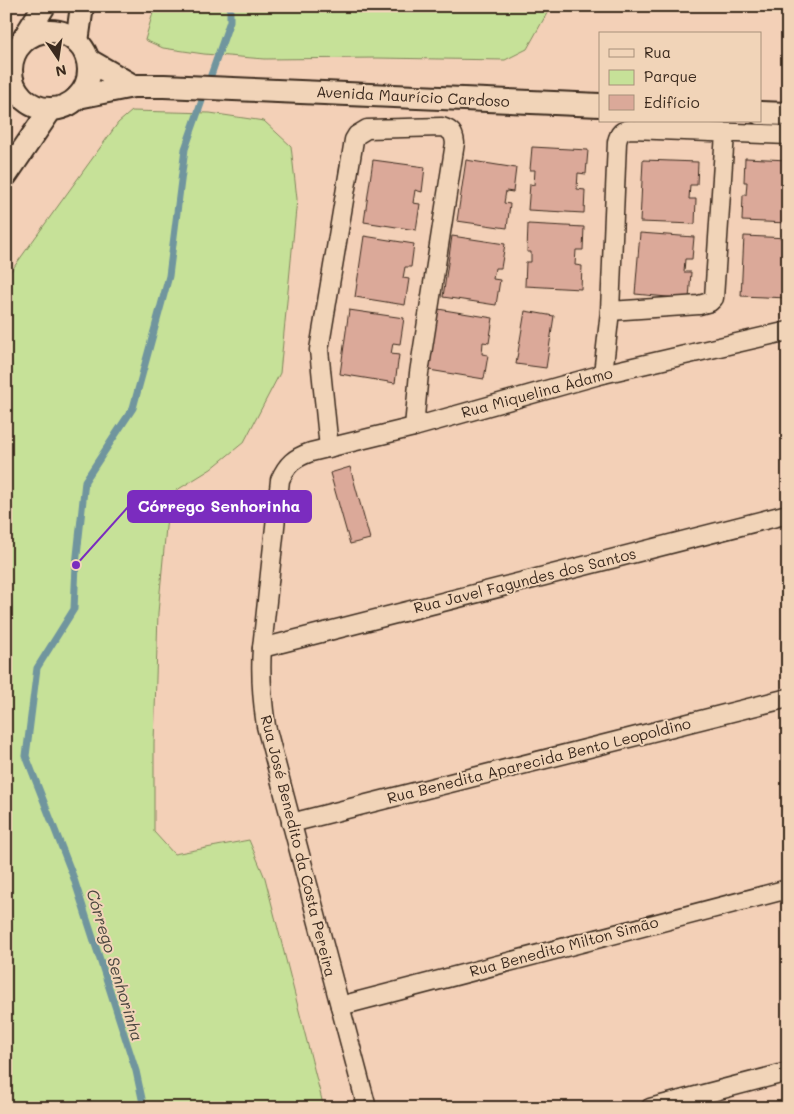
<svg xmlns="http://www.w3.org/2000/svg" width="794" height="1114" font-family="Mali,sans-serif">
  <rect width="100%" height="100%" fill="#f3d0b7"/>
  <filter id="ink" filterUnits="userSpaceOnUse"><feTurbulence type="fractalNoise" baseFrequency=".02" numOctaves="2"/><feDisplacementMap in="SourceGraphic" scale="10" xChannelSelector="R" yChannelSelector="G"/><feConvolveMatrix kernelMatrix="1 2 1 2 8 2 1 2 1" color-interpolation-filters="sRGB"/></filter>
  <g filter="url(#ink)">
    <g fill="#c6e198" stroke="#80865b">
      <path d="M 155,6 L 551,6 L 527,49 L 505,60 L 377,58 L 264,59 L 204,54 L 163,48 L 145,40 Z"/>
      <path d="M 132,111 L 210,113 L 264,121 L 291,146 L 297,199 L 280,373 L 244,442 L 211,469 L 169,495 L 158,613 L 154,743 L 154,832 L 174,854 L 249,840 L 265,878 L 324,1108 L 6,1108 L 6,278 L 118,123 Z"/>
    </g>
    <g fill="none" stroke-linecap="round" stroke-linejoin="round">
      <path stroke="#6f959e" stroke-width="7" d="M 144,1108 L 136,1071 L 73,876 L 26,756 L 37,668 L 74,609 L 76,565 L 85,481 L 133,408 L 169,276 L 185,149 L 230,21 L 230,6"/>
    </g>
    <g fill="#dba999" stroke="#3b2a1e">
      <path d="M 532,147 L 588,150 L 586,174 L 578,173 L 577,189 L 585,190 L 584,213 L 528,210 L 530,184 L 534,185 L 535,170 L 530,170 Z"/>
      <path d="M 745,158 L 788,160 L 788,223 L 742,221 L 743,195 L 746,195 L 747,182 L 744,182 Z"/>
      <path d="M 373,160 L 425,167 L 422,192 L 415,190 L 413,203 L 420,204 L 416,230 L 364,222 Z"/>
      <path d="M 466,160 L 516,168 L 513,192 L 506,191 L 504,203 L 510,204 L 507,228 L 457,221 Z"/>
      <path d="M 643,160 L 698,162 L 697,185 L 690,185 L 689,199 L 696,199 L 695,224 L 640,222 Z"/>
      <path d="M 528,224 L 584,227 L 583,250 L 576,250 L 575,265 L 582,266 L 581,289 L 525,286 L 526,262 L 531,262 L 531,252 L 527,252 Z"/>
      <path d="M 640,233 L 694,237 L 692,259 L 685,259 L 684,272 L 691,272 L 689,299 L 635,294 Z"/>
      <path d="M 364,236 L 414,244 L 411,267 L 405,267 L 403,278 L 409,279 L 405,305 L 355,297 Z"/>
      <path d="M 452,236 L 505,244 L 501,268 L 495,268 L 493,279 L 500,280 L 496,305 L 443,297 Z"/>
      <path d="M 744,236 L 788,238 L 788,259 L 785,259 L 784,275 L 788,275 L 788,298 L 741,296 Z"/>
      <path d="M 438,309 L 493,318 L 489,343 L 483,342 L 482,354 L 488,355 L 484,379 L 429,370 Z"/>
      <path d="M 349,310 L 404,318 L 400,344 L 393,343 L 391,354 L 399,355 L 395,383 L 340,374 Z"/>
      <path d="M 525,311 L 554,316 L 546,368 L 516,364 Z"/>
      <path d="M 350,467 L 370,539 L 350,544 L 330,473 Z"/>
    </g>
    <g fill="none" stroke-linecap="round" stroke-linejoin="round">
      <g stroke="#3b2a1e" stroke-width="21">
        <g id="minor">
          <path d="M 725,133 L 714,298 L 710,302 L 699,305 L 610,311 L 617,142 C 619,133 622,130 631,129 L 788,135"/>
          <path d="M 603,374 L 610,311"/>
          <path d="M 329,448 L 319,350 L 354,140 L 357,135 L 367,129 L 442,127 C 451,130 454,133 455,143 L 419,373 L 414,427"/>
          <path d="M 262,648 L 788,514"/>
          <path d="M 291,823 L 788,698"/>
          <path d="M 340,1006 L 788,889"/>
          <path d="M 367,1108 L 266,726 C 262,699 260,675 262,648 L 280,480 C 287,464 294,458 311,452 L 414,427 L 603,374 L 788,331"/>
          <path d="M 650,1108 L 788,1072"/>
        </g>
      </g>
      <g stroke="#3b2a1e" stroke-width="26">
        <g id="tertiary">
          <circle cx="50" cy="70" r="39"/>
          <path d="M 23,40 L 44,6"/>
          <path d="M 77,42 L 82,6"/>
          <path d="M 88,60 L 133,86"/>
          <path d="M 78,97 L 133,86 L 164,86 L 600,105"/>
          <path d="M 760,113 L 788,114"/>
          <path d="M 6,175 L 51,109"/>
        </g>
      </g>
      <use href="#minor" stroke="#f1d4b8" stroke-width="18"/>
      <use href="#tertiary" stroke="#f1d4b8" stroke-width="22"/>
    </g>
  </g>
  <g text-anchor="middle" stroke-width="4" stroke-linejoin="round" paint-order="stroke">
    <g font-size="15" fill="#3b2a1e" stroke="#f1d4b8">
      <text transform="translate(413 97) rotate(3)" y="5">Avenida Maurício Cardoso</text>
      <text transform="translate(537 393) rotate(-15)" y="5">Rua Miquelina Ádamo</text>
      <text transform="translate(525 581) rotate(-14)" y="5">Rua Javel Fagundes dos Santos</text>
      <text transform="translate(539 761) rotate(-14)" y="5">Rua Benedita Aparecida Bento Leopoldino</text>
      <text transform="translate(298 846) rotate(76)" y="5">Rua José Benedito da Costa Pereira</text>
      <text transform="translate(564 947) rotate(-15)" y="5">Rua Benedito Milton Simão</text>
    </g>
    <g font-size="16" font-style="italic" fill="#48453e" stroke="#f1d4b8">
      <text transform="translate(115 965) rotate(73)" y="6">Córrego Senhorinha</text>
    </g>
  </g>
  <path fill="none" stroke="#7b2cbf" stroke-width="2" d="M76 565L128 507"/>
  <circle fill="#7b2cbf" stroke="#f1d4b8" stroke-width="2" cx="76" cy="565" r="5"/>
  <rect fill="#7b2cbf" stroke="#7b2cbf" stroke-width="2" x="128" y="491" width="183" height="31" rx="5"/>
  <g font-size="16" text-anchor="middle" font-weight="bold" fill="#fff">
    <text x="219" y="512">Córrego Senhorinha</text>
  </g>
  <rect width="794" height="1114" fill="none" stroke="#f1d4b8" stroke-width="25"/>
  <rect x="12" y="12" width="769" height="1089" fill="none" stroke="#3b2a1e" stroke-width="2" filter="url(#ink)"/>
  <rect x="599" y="32" width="162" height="90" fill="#f1d4b8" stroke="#a8907a"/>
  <rect x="609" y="49" width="25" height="8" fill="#f1d4b8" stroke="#a8907a"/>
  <text x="644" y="58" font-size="15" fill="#3b2a1e">Rua</text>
  <rect x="609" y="70" width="25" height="15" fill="#c6e198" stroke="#a8907a"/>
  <text x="644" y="82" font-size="15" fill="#3b2a1e">Parque</text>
  <rect x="609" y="95" width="25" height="15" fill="#dba999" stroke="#a8907a"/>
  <text x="644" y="108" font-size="15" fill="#3b2a1e">Edifício</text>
  <g transform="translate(58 58) rotate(167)" stroke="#f1d4b8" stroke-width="4" paint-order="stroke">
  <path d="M0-4L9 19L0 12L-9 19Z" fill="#3b2a1e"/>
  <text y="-8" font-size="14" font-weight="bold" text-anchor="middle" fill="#3b2a1e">N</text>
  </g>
</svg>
